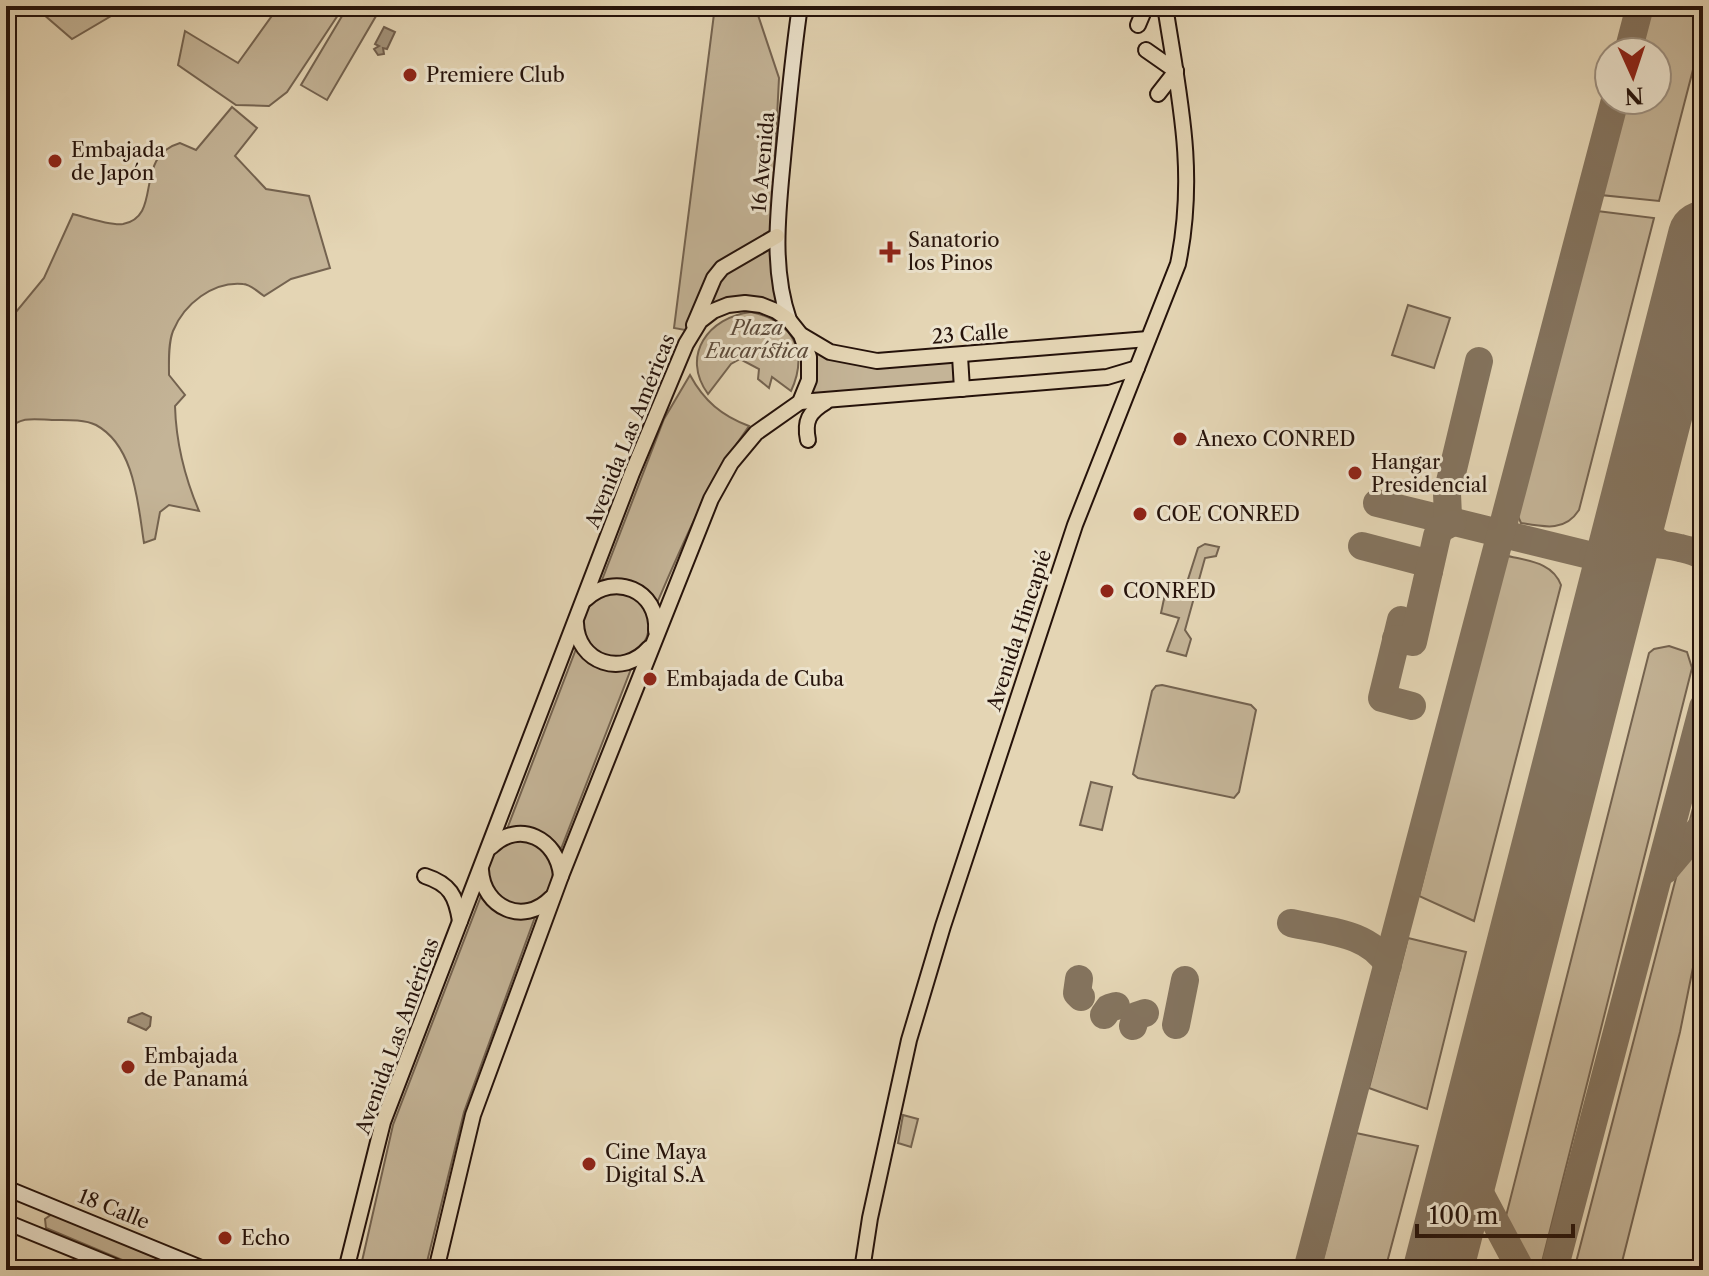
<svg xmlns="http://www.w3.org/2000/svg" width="1709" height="1276" font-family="'Libre Caslon Text',serif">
  <rect width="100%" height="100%" fill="#e4d5b4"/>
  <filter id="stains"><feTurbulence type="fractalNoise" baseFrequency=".0025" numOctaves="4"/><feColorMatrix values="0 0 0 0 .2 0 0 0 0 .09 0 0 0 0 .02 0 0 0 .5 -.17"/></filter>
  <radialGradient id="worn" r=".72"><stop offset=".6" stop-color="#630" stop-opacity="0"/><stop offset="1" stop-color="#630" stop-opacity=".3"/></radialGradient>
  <g fill="#c4b497" stroke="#746350" stroke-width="2">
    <path d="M 28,6 L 128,6 L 72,39 L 36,8 Z"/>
    <path d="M 279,6 L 344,6 L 287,92 L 269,106 L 236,105 L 178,65 L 185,31 L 238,63 Z"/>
    <path d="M 348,6 L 359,6 L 376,16 L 327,100 L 301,85 Z"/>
    <path d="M 715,6 L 755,6 L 779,78 L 771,235 L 720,265 L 694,317 L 685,330 L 674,328 Z"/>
    <path d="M 1650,6 L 1703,6 L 1703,31 L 1659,201 L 1601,195 L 1625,100 L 1657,100 L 1657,52 L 1638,52 Z"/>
    <path d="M 232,107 L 257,128 L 235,156 L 266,189 L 309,196 L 330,268 L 291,279 L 264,296 C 258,292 250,284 243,284 C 213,281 184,304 173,331 C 168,344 169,361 169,375 L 185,395 L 175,406 C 176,442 185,478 199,511 L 169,505 L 160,512 L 155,539 L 144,543 C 138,505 135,446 96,425 C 84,419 66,420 52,420 C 32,419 23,416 6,430 L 6,324 L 44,278 L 73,214 C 85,217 111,226 123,224 C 164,216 132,157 180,143 L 196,150 Z"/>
    <path d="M 1597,211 L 1654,218 L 1579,510 C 1565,532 1544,527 1521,523 L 1517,514 Z"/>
    <path d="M 771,244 L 776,303 C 752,293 734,299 710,305 L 724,271 Z"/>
    <path d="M 1408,305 L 1450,318 L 1434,368 L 1392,355 Z"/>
    <path d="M 751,312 C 793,321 809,352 791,391 L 772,377 L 769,388 L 758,379 L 759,369 L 740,359 L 731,364 L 708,394 C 680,355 709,317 751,312 Z"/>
    <path d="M 815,351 C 858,373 906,366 953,362 L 955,383 L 810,394 L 816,373 Z"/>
    <path d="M 690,375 C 704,401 722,416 749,426 C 709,481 684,541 657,603 C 645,582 626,577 602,580 L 664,419 Z"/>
    <path d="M 1205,544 L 1219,547 L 1216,556 L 1205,558 L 1185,630 L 1191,639 L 1186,656 L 1167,651 L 1179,618 L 1161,613 L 1165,594 L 1182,598 L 1198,548 Z"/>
    <path d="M 1504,555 C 1526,561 1552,561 1561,585 L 1474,921 L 1419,896 Z"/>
    <circle cx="616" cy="625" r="33"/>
    <path d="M 1669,646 L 1687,652 L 1692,668 L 1540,1270 L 1533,1270 L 1505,1220 L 1649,653 L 1654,649 Z"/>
    <path d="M 576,649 C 590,667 608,676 631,669 L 561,849 C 547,831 529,824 507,829 Z"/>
    <path d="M 1162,685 L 1251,705 L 1256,710 L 1239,792 L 1234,798 L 1138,778 L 1133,774 L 1152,691 L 1156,686 Z"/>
    <path d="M 1703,769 L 1703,816 L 1691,828 L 1689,824 Z"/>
    <path d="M 1091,782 L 1112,787 L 1102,830 L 1080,825 Z"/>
    <path d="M 1703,836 L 1703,918 L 1680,1032 L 1620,1270 L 1574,1270 L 1678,870 Z"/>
    <circle cx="520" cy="873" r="33"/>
    <path d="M 481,896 C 493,915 514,922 535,917 L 464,1112 L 425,1270 L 360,1270 L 393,1125 Z"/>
    <path d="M 1408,938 L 1466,952 L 1427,1109 L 1369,1088 Z"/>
    <path d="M 903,1115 L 918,1119 L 911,1147 L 898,1143 Z"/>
    <path d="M 1356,1133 L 1418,1146 L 1385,1270 L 1320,1270 Z"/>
    <path d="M 52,1214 L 159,1259 L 158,1270 L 146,1270 L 46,1228 L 45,1219 Z"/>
  </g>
  <g fill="#a3937a" stroke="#715f4d" stroke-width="2">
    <path d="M 384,27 L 395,32 L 387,49 L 383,48 L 384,54 L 378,55 L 374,49 L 379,46 L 375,44 Z"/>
    <path d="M 142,1013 L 151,1017 L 150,1026 L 146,1030 L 128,1022 L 129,1018 Z"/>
  </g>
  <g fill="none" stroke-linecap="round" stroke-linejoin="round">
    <g stroke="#84745f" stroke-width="28">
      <path d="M 1628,52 L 1640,6"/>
      <path d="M 1377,503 L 1593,556 L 1607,566 L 1616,577"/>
      <path d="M 1631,518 L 1638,529 L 1658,542"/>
      <path d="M 1362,546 L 1423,562 L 1429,571"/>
      <path d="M 1593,556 C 1631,551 1637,537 1680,548 C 1689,550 1696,551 1703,557"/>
      <path d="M 1401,620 L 1382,698 L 1412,706"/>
      <path d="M 1396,639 L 1413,642 L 1437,536 L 1440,529 L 1453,522 L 1448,516 L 1447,494 L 1479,361"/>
      <path d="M 1665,870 L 1703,825"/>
      <path d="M 1291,923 C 1325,931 1370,932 1388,965"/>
      <path d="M 1079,979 L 1077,993 L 1081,997"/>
      <path d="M 1104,1015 L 1109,1008 L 1116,1006"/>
      <path d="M 1176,1025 L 1185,980"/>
      <path d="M 1133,1026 L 1136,1016 L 1145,1013"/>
      <path d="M 1465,1165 L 1521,1270"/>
      <path d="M 1453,1210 L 1474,1205 L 1489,1213"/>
      <path d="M 1307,1270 L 1615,100"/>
      <path d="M 1554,1270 L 1703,707"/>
    </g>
    <path stroke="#84745f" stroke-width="70" d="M 1438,1270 L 1703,236"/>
    <g stroke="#25120a" stroke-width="18">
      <g id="secondary">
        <path d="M 789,320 C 770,265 779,205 784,148 C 789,100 793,53 800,6"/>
        <path d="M 6,1188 L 206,1270"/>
        <path d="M 6,1222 L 124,1270"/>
      </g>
    </g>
    <g stroke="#25120a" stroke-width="18">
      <g id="primary">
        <path d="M 1138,25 L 1146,6"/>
        <path d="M 1146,50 L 1176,71"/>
        <path d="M 1158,94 L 1176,71"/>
        <path d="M 694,325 L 714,278 L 722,268 L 777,236"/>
        <path d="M 803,336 L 830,352 L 877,361 L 1148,339"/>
        <path d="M 960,356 L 962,389"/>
        <path d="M 800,402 L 1107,377 L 1137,368"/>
        <path d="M 808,440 C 804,421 809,412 826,402"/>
        <path d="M 586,599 C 614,572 659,590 656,631"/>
        <path d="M 576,623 C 577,663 623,678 649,648"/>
        <path d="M 491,847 C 519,819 558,839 561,876"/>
        <path d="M 481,870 C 483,908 524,926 551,898"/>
        <path d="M 425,876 C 450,884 456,896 460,921"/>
        <path d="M 346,1270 L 383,1122 L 632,473 L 686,344 L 700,321 L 713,311 L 728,305 L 745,303 L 761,305 L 776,311 L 789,320 L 801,335 L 809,357 L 809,380 L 800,402 L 756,433 L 731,463 L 711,499 L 561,876 L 473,1115 L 436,1270"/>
        <path d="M 862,1270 L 870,1218 L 909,1040 L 943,926 L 1075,525 L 1178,264 C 1197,172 1179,96 1165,6"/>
      </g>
    </g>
    <use href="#secondary" stroke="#ede4ce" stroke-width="14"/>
    <use href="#primary" stroke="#e4d5b4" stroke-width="14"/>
  </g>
  <g fill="#8f2418" stroke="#ede4ce" stroke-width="3">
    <circle cx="410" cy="75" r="8"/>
    <circle cx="55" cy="161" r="8"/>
    <path d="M886 240h8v8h8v8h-8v8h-8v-8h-8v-8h8z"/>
    <circle cx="1180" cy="439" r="8"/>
    <circle cx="1355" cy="473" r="8"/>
    <circle cx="1140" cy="514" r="8"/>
    <circle cx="1107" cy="591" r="8"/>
    <circle cx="650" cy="679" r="8"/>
    <circle cx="128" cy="1067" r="8"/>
    <circle cx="589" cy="1164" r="8"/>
    <circle cx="225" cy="1238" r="8"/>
  </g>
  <g text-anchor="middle" stroke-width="6" stroke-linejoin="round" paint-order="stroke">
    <g font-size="20" fill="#25120a" stroke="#ede4ce" text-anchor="start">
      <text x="426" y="82">Premiere Club</text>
      <text x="71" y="157">Embajada<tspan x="71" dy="23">de Japón</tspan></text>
      <text x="908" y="247">Sanatorio<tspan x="908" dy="23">los Pinos</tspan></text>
      <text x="1196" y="446">Anexo CONRED</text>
      <text x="1371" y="469">Hangar<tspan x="1371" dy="23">Presidencial</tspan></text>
      <text x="1156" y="521">COE CONRED</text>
      <text x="1123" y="598">CONRED</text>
      <text x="666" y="686">Embajada de Cuba</text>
      <text x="144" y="1063">Embajada<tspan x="144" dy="23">de Panamá</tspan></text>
      <text x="605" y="1159">Cine Maya<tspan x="605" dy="23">Digital S.A</tspan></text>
      <text x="241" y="1245">Echo</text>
    </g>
    <g font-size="20" fill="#25120a" stroke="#ede4ce">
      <text transform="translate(763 162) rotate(-85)" y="7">16 Avenida</text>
      <text transform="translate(970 334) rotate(-4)" y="7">23 Calle</text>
      <text transform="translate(630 431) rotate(-68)" y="7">Avenida Las Américas</text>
      <text transform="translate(1019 630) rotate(-72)" y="7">Avenida Hincapié</text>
      <text transform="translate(397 1036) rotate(-70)" y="7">Avenida Las Américas</text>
      <text transform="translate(114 1209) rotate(22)" y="7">18 Calle</text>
    </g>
    <g font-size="20" font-style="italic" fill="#5d4b3b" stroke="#ede4ce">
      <text x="757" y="335">Plaza<tspan x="757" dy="23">Eucarística</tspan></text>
    </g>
  </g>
  <rect width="1709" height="1276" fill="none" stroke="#e4d5b4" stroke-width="32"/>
  <rect x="8" y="8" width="1693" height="1260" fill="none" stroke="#25120a" stroke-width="4"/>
  <rect x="16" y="16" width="1677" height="1244" fill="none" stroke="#25120a" stroke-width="2"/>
  <g transform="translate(1633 76) rotate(177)"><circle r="38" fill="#ede4ce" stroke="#9d9080" stroke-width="2"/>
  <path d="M0-6L14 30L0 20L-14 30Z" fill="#8f2418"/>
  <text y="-12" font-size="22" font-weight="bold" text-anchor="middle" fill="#25120a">N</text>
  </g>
  <path d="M1417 1224v12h156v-12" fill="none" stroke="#25120a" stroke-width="4"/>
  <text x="1429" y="1224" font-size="24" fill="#25120a" stroke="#ede4ce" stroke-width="6" paint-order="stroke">100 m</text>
  <rect width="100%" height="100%" filter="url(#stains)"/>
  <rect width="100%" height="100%" fill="url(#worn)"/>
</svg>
